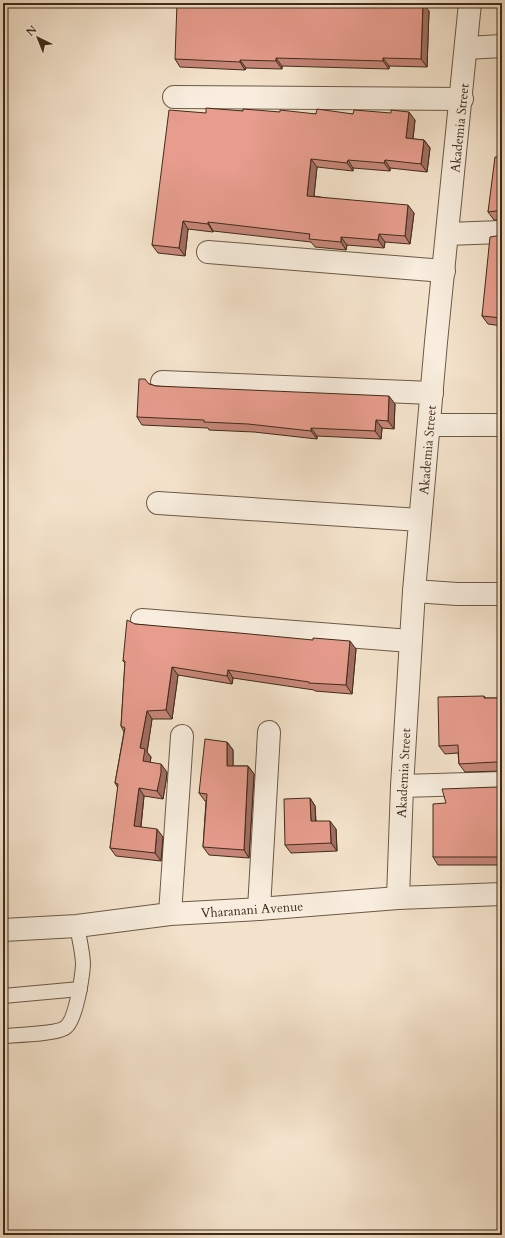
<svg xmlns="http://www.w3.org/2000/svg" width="505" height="1238" font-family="Cardo,serif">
  <rect width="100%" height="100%" fill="#f4e3cc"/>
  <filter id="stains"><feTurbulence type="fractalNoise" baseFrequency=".005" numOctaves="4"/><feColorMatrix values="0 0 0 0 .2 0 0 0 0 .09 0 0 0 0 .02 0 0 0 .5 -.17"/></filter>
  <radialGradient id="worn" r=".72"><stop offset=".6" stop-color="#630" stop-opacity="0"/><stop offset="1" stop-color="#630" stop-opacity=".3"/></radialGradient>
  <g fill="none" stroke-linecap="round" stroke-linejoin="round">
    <g stroke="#6c5a46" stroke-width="16">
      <g id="lane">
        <path d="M 3,996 L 80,989"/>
        <path d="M 3,1036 C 15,1035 59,1034 66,1027 C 76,1019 82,978 83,965 C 83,953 79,938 77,926"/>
      </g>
    </g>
    <g stroke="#6c5a46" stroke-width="24">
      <g id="street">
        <path d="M 467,48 L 502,46"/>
        <path d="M 174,97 L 462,99"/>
        <path d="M 447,234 L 502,232"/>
        <path d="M 208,252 L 444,271"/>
        <path d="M 162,382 L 432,393"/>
        <path d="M 429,425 L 502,425"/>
        <path d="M 158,503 L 420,520"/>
        <path d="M 414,591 L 457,594 L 502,594"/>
        <path d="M 142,620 L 410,641"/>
        <path d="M 402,786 L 502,783"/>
        <path d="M 398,898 L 402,786 L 414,591 L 436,342 L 470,3"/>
        <path d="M 259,909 L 269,732"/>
        <path d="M 170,914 L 182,736"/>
        <path d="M 3,930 L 77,926 L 170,914 L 259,909 L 398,898 L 502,894"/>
      </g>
    </g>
    <use href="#lane" stroke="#f8edde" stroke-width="14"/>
    <use href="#street" stroke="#f8edde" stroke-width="22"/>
  </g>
  <g fill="#c78679" stroke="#3e2c19">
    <path d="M 247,5 L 429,11 L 427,67 L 389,66 L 389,69 L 282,66 L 282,69 L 246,68 L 245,70 L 180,67 L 175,59 Z"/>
    <path d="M 243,111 L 316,114 L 353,114 L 415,120 L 413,139 L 424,140 L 430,148 L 427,172 L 390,168 L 390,171 L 353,168 L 353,171 L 317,167 L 314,196 L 414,213 L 410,244 L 385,242 L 384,248 L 347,245 L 346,250 L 315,247 L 311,242 L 213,231 L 213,232 L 188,229 L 185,256 L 158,253 L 152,245 L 206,113 Z"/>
    <path d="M 502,157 L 502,220 L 494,220 L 488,212 Z"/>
    <path d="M 502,235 L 502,326 L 488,324 L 482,316 Z"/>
    <path d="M 149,384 L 156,386 L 395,404 L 394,429 L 382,428 L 381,439 L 317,436 L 317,439 L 254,432 L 209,430 L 208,428 L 142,425 L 137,417 Z"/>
    <path d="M 135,624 L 356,649 L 352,694 L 315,691 L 314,690 L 233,678 L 232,684 L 178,675 L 172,719 L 152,719 L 147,752 L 151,757 L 150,762 L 167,772 L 166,781 L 163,799 L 144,796 L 141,827 L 163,837 L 161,861 L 116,856 L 110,848 L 118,788 L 115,783 L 124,732 L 121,726 L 125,663 L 123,661 Z"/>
    <path d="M 484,696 L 486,698 L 502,698 L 502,771 L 465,772 L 459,764 L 458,753 L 445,754 L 439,746 Z"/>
    <path d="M 227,742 L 233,750 L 233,766 L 248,766 L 254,774 L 249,858 L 209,855 L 203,847 L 206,801 L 205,801 L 199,793 Z"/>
    <path d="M 502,786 L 502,865 L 438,865 L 433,857 L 446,803 Z"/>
    <path d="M 310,798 L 315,806 L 316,821 L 336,829 L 337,851 L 291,853 L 285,845 Z"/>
  </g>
  <g fill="#a26d63" stroke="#3e2c19">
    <path d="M 423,3 L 429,11 L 427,67 L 421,59 Z"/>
    <path d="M 276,58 L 282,66 L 282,69 L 276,61 Z"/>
    <path d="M 383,58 L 389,66 L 389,69 L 383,61 Z"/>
    <path d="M 240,60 L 246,68 L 245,70 L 240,62 Z"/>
    <path d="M 409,112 L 415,120 L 412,146 L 406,138 Z"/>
    <path d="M 424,140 L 430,148 L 427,172 L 421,164 Z"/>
    <path d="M 311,159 L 317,167 L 313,204 L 307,196 Z"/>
    <path d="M 348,160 L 353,168 L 353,171 L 347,163 Z"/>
    <path d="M 385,160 L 390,168 L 390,171 L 384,163 Z"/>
    <path d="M 408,205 L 414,213 L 410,244 L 405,236 Z"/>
    <path d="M 183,221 L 188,229 L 185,256 L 179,248 Z"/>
    <path d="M 208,222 L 213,231 L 213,232 L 208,224 Z"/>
    <path d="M 379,234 L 385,242 L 384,248 L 378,240 Z"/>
    <path d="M 341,237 L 347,245 L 346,250 L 341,242 Z"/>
    <path d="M 389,396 L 395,404 L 394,429 L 388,421 Z"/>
    <path d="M 376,420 L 382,428 L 381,439 L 375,431 Z"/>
    <path d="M 311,428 L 317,436 L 317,439 L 311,431 Z"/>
    <path d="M 350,641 L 356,649 L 352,694 L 346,685 Z"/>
    <path d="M 172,667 L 178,675 L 172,719 L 166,710 Z"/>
    <path d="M 228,670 L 233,678 L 232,684 L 227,676 Z"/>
    <path d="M 147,711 L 152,719 L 147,752 L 151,757 L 149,769 L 143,761 L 140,748 Z"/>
    <path d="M 227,742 L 233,750 L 233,774 L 227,766 Z"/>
    <path d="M 161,764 L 167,772 L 166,781 L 163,799 L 157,791 Z"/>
    <path d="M 248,766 L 254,774 L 249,858 L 244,850 Z"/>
    <path d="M 139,788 L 144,796 L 140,834 L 134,826 Z"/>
    <path d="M 310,798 L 315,806 L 316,829 L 311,821 Z"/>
    <path d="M 330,821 L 336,829 L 337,851 L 331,843 Z"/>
    <path d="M 157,829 L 163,837 L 161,861 L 155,853 Z"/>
  </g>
  <g fill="#e79c8d" stroke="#3e2c19">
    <path d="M 177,3 L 196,3 L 247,5 L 247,3 L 282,4 L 282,3 L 336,3 L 392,4 L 392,3 L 423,3 L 421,59 L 383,58 L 383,61 L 276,58 L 276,61 L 240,60 L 240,62 L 175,59 Z"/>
    <path d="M 206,108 L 243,111 L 243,109 L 280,112 L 280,110 L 316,114 L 317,109 L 353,114 L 354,110 L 391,113 L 391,110 L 409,112 L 406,138 L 424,140 L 421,164 L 385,160 L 384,163 L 348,160 L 347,163 L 311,159 L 307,196 L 408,205 L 405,236 L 379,234 L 378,240 L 341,237 L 341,242 L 309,239 L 310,234 L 208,222 L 208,224 L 183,221 L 179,248 L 152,245 L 169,110 L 206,113 Z"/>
    <path d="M 495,157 L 502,157 L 502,213 L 496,211 L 488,212 Z"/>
    <path d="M 502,235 L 502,318 L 482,316 L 490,237 Z"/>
    <path d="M 139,379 L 145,379 L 149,384 L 156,386 L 389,396 L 388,421 L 376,420 L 375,431 L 311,428 L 311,431 L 248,424 L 204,422 L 204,420 L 137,417 Z"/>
    <path d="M 127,620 L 135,624 L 239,633 L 313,640 L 313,638 L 350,641 L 346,685 L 309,683 L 309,682 L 228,670 L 227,676 L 172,667 L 166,710 L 147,711 L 140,748 L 145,749 L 143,761 L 161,764 L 161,773 L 157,791 L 139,788 L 134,826 L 157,829 L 155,853 L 110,848 L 118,784 L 115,783 L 125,728 L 121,726 L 125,661 L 123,661 Z"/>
    <path d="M 484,696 L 484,698 L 502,698 L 502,764 L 496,762 L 459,764 L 458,745 L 439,746 L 438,697 Z"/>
    <path d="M 205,739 L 227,742 L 227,766 L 248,766 L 244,850 L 203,847 L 207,794 L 199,793 Z"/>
    <path d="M 502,786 L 502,857 L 433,857 L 433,804 L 446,803 L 442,789 L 497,787 Z"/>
    <path d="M 310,798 L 311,821 L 330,821 L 331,843 L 285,845 L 284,799 Z"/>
  </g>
  <g text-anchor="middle" stroke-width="3.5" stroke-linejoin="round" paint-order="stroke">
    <g font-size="13" fill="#3e2c19" stroke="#f8edde">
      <text transform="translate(459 128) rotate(-84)" y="5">Akademia Street</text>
      <text transform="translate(427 450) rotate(-85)" y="5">Akademia Street</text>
      <text transform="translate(403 773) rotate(-87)" y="5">Akademia Street</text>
      <text transform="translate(252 909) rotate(-4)" y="5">Vharanani Avenue</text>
    </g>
  </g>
  <rect width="505" height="1238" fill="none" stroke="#f4e3cc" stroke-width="16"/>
  <rect x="4" y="4" width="497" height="1230" fill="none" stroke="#3e2c19" stroke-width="2"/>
  <rect x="8" y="8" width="489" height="1222" fill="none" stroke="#3e2c19"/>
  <g transform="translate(38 38) rotate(317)" stroke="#f8edde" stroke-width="3" paint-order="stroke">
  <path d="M0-3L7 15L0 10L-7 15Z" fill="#3e2c19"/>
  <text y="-6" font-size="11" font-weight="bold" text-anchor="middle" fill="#3e2c19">N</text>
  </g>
  <rect width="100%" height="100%" filter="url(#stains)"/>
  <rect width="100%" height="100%" fill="url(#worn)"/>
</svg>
